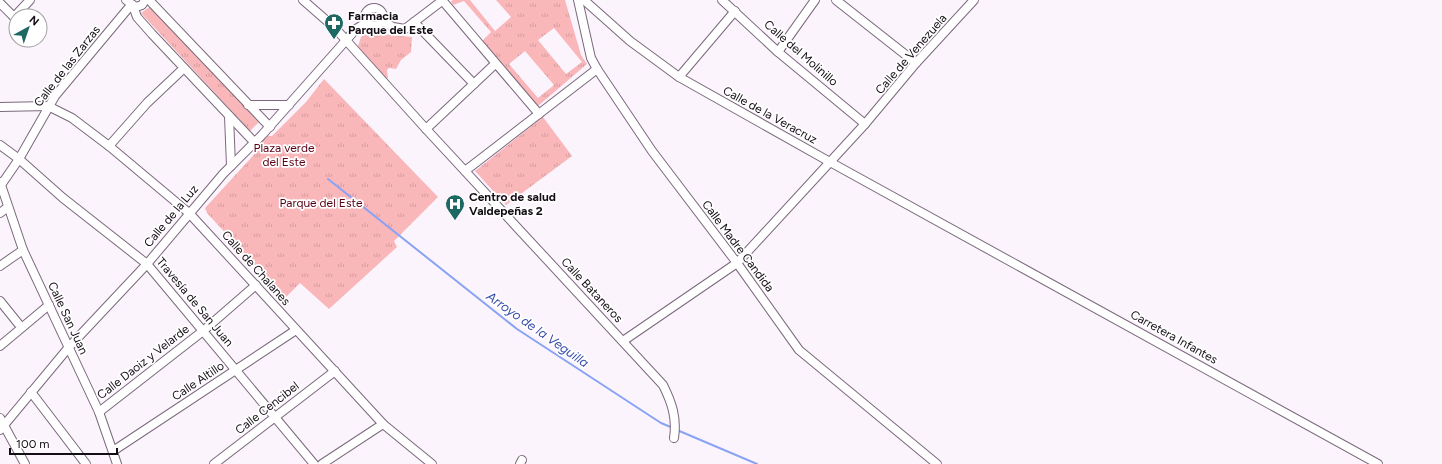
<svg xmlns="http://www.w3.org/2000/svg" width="1442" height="464" font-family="Figtree,sans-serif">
  <defs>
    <pattern id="park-tufts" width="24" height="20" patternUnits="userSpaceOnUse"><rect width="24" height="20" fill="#f9b7b9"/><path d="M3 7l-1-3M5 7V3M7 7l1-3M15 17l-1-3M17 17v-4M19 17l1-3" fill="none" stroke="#d59c9e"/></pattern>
  </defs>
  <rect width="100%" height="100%" fill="#fcf4fd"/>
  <g fill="url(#park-tufts)" fill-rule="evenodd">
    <path d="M 453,0 L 470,0 L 495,31 L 511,17 L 496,0 L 565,0 L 581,55 L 587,64 L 538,106 L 508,74 L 482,41 L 491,32 L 464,1 L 453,5 L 451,1 ZM 554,28 L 582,62 L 566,74 L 538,40 ZM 525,51 L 554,85 L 538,98 L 509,64 Z"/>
    <path d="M 151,6 L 259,122 L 250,131 L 141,13 Z"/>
    <path d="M 365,32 L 412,37 L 411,52 L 401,60 L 396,69 L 389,68 L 387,70 L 388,78 L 385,79 L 358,46 L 361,37 Z"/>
    <path d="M 324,79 L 438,197 L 394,241 L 397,247 L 329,309 L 300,283 L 285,298 L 207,213 L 205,208 L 263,145 L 262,135 L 272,136 L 306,102 Z"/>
    <path d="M 543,117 L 572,156 L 506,205 L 475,171 Z"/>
  </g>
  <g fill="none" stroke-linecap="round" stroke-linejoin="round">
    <g stroke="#88a3f4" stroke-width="2">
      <path d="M 328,179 L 517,329 L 661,423 L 673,428"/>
      <path d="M 677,430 L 757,464"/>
    </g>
    <g stroke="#7a697c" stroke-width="10">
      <g id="minor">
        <path d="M 126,0 L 136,7 L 142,5 L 145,0"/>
        <path d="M 149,0 L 270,127"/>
        <path d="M 303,0 L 335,28 L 426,129 L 663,385 C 672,403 677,418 674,438"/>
        <path d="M 442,0 L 539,114"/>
        <path d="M 578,0 L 591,58 L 597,69 L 652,151 L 737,263 L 799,350 L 937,464"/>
        <path d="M 584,0 L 630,41 L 679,77 L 830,162 L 1378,464"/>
        <path d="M 722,0 L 778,52 L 865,124"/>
        <path d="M 836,0 L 916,63"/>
        <path d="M 0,3 L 16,19"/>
        <path d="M 133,6 L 137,17 L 152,34 L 255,143"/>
        <circle cx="374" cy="17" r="9"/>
        <path d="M 14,17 L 30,0"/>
        <path d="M 382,21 L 393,27 L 405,29 L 443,0"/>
        <path d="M 414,22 L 474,84"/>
        <path d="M 778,52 L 815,0"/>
        <path d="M 679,77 L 735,11"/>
        <path d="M 248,105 L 289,105"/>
        <path d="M 0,107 L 48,106 L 72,118 L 109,146 L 189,213 L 383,424 L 432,464"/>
        <path d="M 229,116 L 231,166"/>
        <path d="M 426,129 L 495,64"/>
        <path d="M 0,145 L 19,159 L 63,198 L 147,264 L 314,464"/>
        <path d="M 109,146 L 147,103 L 184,68"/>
        <path d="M 465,171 L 597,69"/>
        <path d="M 0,182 L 23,250 L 99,412 L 117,464"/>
        <path d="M 1,185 L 19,159 L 55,96 L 131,5"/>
        <path d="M 0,213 L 8,207"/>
        <path d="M 0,266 L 23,250"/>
        <path d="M 0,301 L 21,327"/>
        <path d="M 623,341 L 737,263 L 865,124 L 916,63 L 974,0"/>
        <path d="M 0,346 L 49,305"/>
        <path d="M 31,392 L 86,464"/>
        <path d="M 99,412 L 203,331 L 256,285"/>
        <path d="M 0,418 L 25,464"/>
        <path d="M 0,430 L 69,347 L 147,264 L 223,174 L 262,135 L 356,29 L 367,22"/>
        <path d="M 113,451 L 296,330"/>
        <path d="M 214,464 L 335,371"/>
        <path d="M 322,464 L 383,424"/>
        <path d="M 520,464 L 522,460"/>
      </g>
    </g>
    <use href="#minor" stroke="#fff" stroke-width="8"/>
  </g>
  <defs>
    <g id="pharmacy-pin" transform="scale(1)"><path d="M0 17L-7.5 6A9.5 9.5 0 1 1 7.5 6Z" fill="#1d6863" stroke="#fff"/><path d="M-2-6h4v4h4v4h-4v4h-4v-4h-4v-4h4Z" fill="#fff"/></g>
    <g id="hospital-pin" transform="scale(1)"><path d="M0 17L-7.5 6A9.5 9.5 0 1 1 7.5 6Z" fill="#1d6863" stroke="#fff"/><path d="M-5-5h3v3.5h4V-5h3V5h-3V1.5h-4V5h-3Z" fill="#fff"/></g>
  </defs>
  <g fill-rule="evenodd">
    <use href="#pharmacy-pin" x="334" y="23"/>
    <use href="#hospital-pin" x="455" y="204"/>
  </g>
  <g text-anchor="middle" stroke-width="3.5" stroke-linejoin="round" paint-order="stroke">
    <g font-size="12" font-weight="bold" fill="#140d15" stroke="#fff" text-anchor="start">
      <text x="348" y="20">Farmacia<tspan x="348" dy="14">Parque del Este</tspan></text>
      <text x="469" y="201">Centro de salud<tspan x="469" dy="14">Valdepeñas 2</tspan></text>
    </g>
    <g font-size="12" fill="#140d15" stroke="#fff">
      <text transform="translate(801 53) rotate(41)" y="4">Calle del Molinillo</text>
      <text transform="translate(911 54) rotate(-49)" y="4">Calle de Venezuela</text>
      <text transform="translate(67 66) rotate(-52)" y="4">Calle de las Zarzas</text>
      <text transform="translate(770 115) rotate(29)" y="4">Calle de la Veracruz</text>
      <text transform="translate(171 216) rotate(-50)" y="4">Calle de la Luz</text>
      <text transform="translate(738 246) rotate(53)" y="4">Calle Madre Candida</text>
      <text transform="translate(256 268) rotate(48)" y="4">Calle de Chalanes</text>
      <text transform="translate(592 290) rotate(47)" y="4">Calle Bataneros</text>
      <text transform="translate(195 302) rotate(50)" y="4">Travesía de San Juan</text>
      <text transform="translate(68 318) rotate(65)" y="4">Calle San Juan</text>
      <text transform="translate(1174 337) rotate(29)" y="4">Carretera Infantes</text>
      <text transform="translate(143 362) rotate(-38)" y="4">Calle Daoiz y Velarde</text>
      <text transform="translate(198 381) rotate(-34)" y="4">Calle Altillo</text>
      <text transform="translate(267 408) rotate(-38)" y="4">Calle Cencibel</text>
    </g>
    <g font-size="12" fill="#5b0016" stroke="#fff">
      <text x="284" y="152">Plaza verde<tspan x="284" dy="14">del Este</tspan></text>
      <text x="321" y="207">Parque del Este</text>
    </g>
    <g font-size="13" font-style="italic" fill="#364daa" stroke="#fff">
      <text transform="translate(538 329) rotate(35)" y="5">Arroyo de la Veguilla</text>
    </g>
  </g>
  <g transform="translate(28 28) rotate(40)"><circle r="19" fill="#ffffff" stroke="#a19ea1"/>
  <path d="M0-3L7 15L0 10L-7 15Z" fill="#1d6863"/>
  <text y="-6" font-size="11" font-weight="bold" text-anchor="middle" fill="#140d15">N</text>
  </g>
  <path d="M10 448v6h107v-6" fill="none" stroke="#140d15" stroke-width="2"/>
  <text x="16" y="448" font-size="12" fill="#140d15" stroke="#ffffff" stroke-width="3" paint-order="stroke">100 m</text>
</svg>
